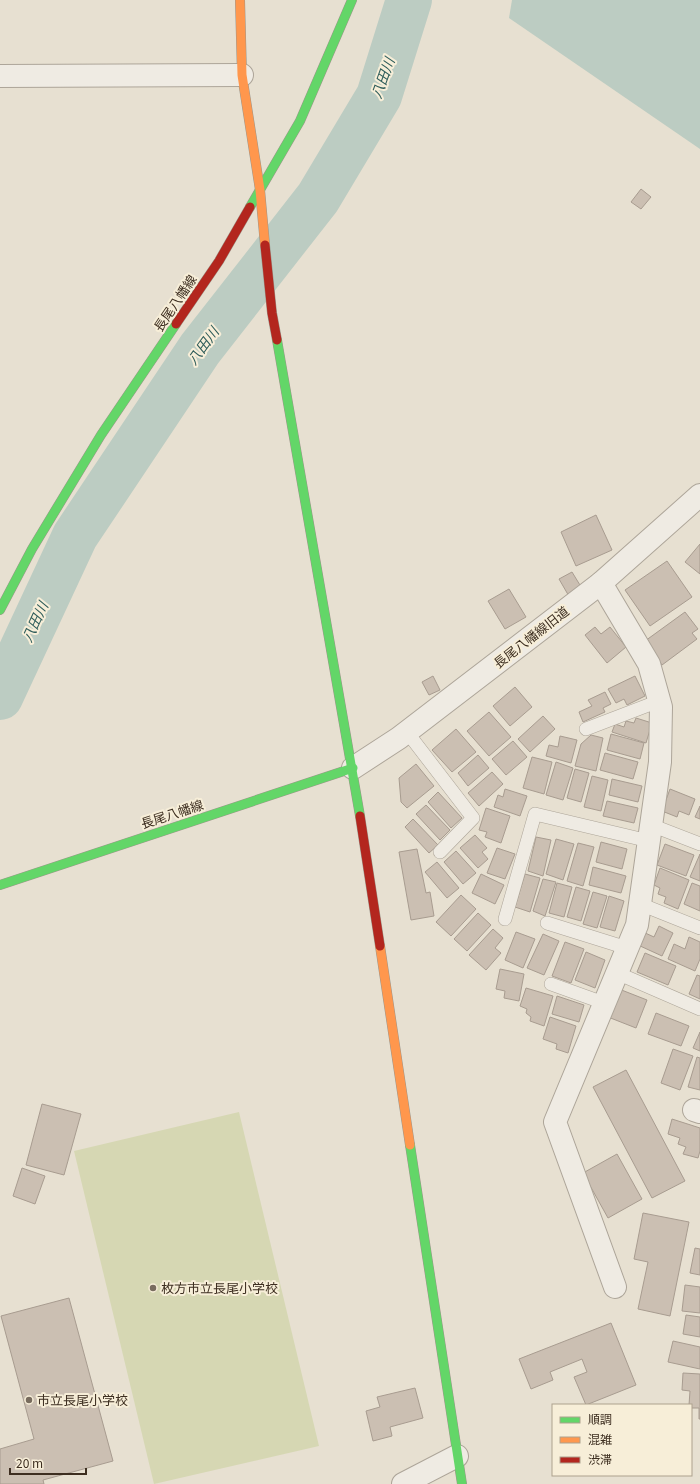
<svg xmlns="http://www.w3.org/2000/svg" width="700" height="1484" font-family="Georgia,'Noto Sans JP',serif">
  <rect width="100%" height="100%" fill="#e7e0d1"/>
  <path fill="#d6d7b3" d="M 239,1112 L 319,1446 L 154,1484 L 74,1151 Z"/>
  <path fill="#bcccc2" d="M 512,0 L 700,0 L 700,149 L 509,18 Z"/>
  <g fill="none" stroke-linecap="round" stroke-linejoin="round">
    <path stroke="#bcccc2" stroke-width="46" d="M 0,697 L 75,536 L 200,349 L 318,198 L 379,96 L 409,0"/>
  </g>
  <g fill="#cbbfb2" stroke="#a89c90">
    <path d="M 641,189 L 651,197 L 641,209 L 631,202 Z"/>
    <path d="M 596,515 L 612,550 L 576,566 L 561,532 Z"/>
    <path d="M 700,544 L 700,574 L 685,562 Z"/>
    <path d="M 667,561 L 692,597 L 650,626 L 625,590 Z"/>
    <path d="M 572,572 L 583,590 L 570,598 L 559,579 Z"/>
    <path d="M 509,589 L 526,617 L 505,629 L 488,601 Z"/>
    <path d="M 685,612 L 698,629 L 692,633 L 697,639 L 662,665 L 645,641 Z"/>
    <path d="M 595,627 L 601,634 L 610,627 L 626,647 L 607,663 L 585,635 Z"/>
    <path d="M 433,676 L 440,690 L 429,695 L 422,682 Z"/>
    <path d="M 635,676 L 645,696 L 627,705 L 624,699 L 616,703 L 608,689 Z"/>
    <path d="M 515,687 L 532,707 L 510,726 L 493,706 Z"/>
    <path d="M 605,692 L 611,704 L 603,708 L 605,712 L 583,722 L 579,712 L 592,706 L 588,700 Z"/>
    <path d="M 489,712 L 511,737 L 489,756 L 467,731 Z"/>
    <path d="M 543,716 L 555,729 L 530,752 L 518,739 Z"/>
    <path d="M 636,718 L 652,723 L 646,743 L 612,732 L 615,724 L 624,727 L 626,721 L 634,723 Z"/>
    <path d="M 456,729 L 476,752 L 452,772 L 432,750 Z"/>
    <path d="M 611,734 L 644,743 L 640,759 L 607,750 Z"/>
    <path d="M 591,735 L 603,738 L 596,771 L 575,766 L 581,744 Z"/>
    <path d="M 560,736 L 577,740 L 571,763 L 546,756 L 549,745 L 558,747 Z"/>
    <path d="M 513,741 L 527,757 L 506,775 L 492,759 Z"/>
    <path d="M 605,753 L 638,762 L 633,779 L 600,770 Z"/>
    <path d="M 478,755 L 489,768 L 468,786 L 458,773 Z"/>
    <path d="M 532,757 L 552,762 L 544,794 L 523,788 Z"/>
    <path d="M 556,762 L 573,768 L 563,800 L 546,795 Z"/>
    <path d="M 416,764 L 434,786 L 407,808 L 401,802 L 399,778 Z"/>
    <path d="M 575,769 L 589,773 L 581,802 L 567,798 Z"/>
    <path d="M 492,772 L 503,784 L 479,806 L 468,793 Z"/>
    <path d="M 592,776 L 608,780 L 601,811 L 584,807 Z"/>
    <path d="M 612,779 L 642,786 L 638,802 L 609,795 Z"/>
    <path d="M 505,789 L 527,796 L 520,816 L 494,807 L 498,795 L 503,797 Z"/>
    <path d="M 670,789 L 695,799 L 689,815 L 679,811 L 677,817 L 662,811 Z"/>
    <path d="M 438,792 L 462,818 L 451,828 L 428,802 Z"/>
    <path d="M 607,801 L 638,808 L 634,823 L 603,816 Z"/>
    <path d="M 426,805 L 450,830 L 440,840 L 416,814 Z"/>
    <path d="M 700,806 L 700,819 L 695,817 Z"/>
    <path d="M 486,808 L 510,816 L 501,843 L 485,837 L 487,832 L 479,830 Z"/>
    <path d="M 413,819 L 438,845 L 429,853 L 405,827 Z"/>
    <path d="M 475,835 L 487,848 L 482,852 L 488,859 L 478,868 L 460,848 Z"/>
    <path d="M 536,837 L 551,840 L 543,876 L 528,871 Z"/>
    <path d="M 556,839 L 574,844 L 563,880 L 546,874 Z"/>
    <path d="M 601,842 L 627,849 L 622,869 L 596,862 Z"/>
    <path d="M 578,843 L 594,847 L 583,886 L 567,881 Z"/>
    <path d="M 665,844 L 694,855 L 686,876 L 657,865 Z"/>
    <path d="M 497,848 L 515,854 L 505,879 L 487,873 Z"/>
    <path d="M 417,849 L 426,893 L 430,892 L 434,916 L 411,920 L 399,852 Z"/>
    <path d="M 456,851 L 476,873 L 463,884 L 444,862 Z"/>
    <path d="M 700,854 L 700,881 L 690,877 Z"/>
    <path d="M 437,862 L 459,888 L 447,898 L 425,872 Z"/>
    <path d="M 593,867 L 626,876 L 621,893 L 589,885 Z"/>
    <path d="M 660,868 L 689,880 L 678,909 L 664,903 L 666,897 L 658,894 L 660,888 L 654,885 Z"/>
    <path d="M 481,874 L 504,885 L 495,904 L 472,893 Z"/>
    <path d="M 525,874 L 540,878 L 530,912 L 515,907 Z"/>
    <path d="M 543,879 L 556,882 L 545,916 L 533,911 Z"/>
    <path d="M 557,883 L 572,887 L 564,917 L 549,913 Z"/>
    <path d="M 692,883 L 700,886 L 700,911 L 684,904 Z"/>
    <path d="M 576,887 L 590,891 L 581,921 L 567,917 Z"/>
    <path d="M 593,892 L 607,896 L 597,928 L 583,924 Z"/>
    <path d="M 461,895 L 476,909 L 451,936 L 436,922 Z"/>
    <path d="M 609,896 L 624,901 L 615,931 L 600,927 Z"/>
    <path d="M 478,913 L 491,925 L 467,951 L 454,939 Z"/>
    <path d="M 659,926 L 673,933 L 662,956 L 638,945 L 643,932 L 654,937 Z"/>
    <path d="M 493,929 L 503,938 L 495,948 L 501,953 L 486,970 L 469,955 Z"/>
    <path d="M 516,932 L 535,939 L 523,968 L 505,960 Z"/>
    <path d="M 543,934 L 559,941 L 544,975 L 527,968 Z"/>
    <path d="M 689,937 L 700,942 L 700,959 L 695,971 L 668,959 L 674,944 L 685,949 Z"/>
    <path d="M 565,942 L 584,949 L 571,983 L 552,976 Z"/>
    <path d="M 586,952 L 605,960 L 595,988 L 575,980 Z"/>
    <path d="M 645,953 L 676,966 L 668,985 L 637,972 Z"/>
    <path d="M 500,969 L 524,974 L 519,1001 L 504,998 L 505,991 L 496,989 Z"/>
    <path d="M 697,975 L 700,976 L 700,999 L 689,994 Z"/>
    <path d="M 526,988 L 553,996 L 544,1026 L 530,1021 L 531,1017 L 526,1013 L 527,1009 L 520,1006 Z"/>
    <path d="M 619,989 L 647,1000 L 636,1028 L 608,1017 Z"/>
    <path d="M 557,996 L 584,1005 L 579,1022 L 552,1014 Z"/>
    <path d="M 656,1013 L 689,1026 L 681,1046 L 648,1034 Z"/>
    <path d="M 550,1017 L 576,1026 L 568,1053 L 556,1049 L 557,1044 L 543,1039 Z"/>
    <path d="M 700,1032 L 700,1051 L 693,1048 Z"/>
    <path d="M 673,1049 L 693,1056 L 680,1090 L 661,1083 Z"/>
    <path d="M 697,1057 L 700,1058 L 700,1090 L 688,1087 Z"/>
    <path d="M 626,1070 L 685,1181 L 652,1198 L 593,1087 Z"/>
    <path d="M 42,1104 L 81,1114 L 64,1175 L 26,1165 Z"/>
    <path d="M 672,1119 L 700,1128 L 700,1151 L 698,1158 L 683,1154 L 686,1147 L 678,1144 L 680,1138 L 668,1134 Z"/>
    <path d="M 617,1154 L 642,1199 L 608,1218 L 583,1173 Z"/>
    <path d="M 22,1168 L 45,1176 L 35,1204 L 13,1196 Z"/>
    <path d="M 643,1213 L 689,1222 L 670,1316 L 638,1309 L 648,1262 L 634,1259 Z"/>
    <path d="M 695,1248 L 700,1249 L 700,1275 L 690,1273 Z"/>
    <path d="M 685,1285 L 700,1287 L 700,1313 L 682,1311 Z"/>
    <path d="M 69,1298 L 113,1461 L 43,1480 L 44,1484 L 0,1484 L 0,1449 L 34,1439 L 1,1316 Z"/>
    <path d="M 686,1315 L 700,1317 L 700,1337 L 683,1334 Z"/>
    <path d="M 611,1323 L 636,1385 L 586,1405 L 574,1377 L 587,1372 L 582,1359 L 550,1372 L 553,1380 L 531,1389 L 519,1359 Z"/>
    <path d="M 673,1341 L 700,1347 L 700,1369 L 668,1362 Z"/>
    <path d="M 683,1373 L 700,1374 L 700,1419 L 699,1419 L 699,1408 L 691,1408 L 691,1405 L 689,1405 L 690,1391 L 682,1390 Z"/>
    <path d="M 415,1388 L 423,1418 L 390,1427 L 392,1436 L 373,1441 L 366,1411 L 380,1407 L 377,1397 Z"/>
  </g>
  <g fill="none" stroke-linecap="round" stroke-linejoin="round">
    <g stroke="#ada599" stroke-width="14">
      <g id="lane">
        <path d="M 586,729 L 659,701"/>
        <path d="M 407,732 L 473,818 L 440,852"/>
        <path d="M 651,825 L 700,844"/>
        <path d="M 640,904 L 700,928"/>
        <path d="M 505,919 L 535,814 L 649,841"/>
        <path d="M 547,923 L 627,948"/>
        <path d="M 617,973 L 700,1009"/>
        <path d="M 551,984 L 604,1003"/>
      </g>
    </g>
    <g stroke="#ada599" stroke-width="24">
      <g id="street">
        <path d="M 0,76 L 242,75"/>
        <path d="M 601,583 L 649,664 L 661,707 L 660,762 L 637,925 L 555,1122 L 615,1287"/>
        <path d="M 353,768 L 399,738 L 601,583 L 700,495"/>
        <path d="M 694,1110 L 700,1112"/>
        <path d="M 403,1484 L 457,1456"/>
      </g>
    </g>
    <g stroke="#9c958a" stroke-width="10">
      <g id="fast">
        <path d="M 250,207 L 300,121 L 352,0"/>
        <path d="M 277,340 L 360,816"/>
        <path d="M 0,610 L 32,549 L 101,435 L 176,324"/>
        <path d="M 0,885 L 353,768"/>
        <path d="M 410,1145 L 462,1484"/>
      </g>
    </g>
    <g stroke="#9c958a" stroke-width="10">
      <g id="slow">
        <path d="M 240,0 L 242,75 L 260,190 L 265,245"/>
        <path d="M 380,946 L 410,1145"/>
      </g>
    </g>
    <g stroke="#9c958a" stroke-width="10">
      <g id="jam">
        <path d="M 265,245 L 272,313 L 277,340"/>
        <path d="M 176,324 L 219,261 L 250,207"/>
        <path d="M 360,816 L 380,946"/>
      </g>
    </g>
    <use href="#lane" stroke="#efebe3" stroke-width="13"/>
    <use href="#street" stroke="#efebe3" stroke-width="22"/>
    <use href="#fast" stroke="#63d668" stroke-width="9"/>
    <use href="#slow" stroke="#ff974d" stroke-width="9"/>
    <use href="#jam" stroke="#b3261e" stroke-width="9"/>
  </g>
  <g fill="#786c5e" stroke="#f7eed8" stroke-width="1.5">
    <circle cx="153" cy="1288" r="4"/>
    <circle cx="29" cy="1400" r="4"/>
  </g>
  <g text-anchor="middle" stroke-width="4" stroke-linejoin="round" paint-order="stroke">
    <g font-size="13" fill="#3d2e20" stroke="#f7eed8">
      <text transform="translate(175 303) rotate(-56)" y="5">長尾八幡線</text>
      <text transform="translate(531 637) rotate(-38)" y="5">長尾八幡線旧道</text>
      <text transform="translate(172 814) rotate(-18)" y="5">長尾八幡線</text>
    </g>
    <g font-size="13" fill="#3d2e20" stroke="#f7eed8" text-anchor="start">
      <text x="161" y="1293">枚方市立長尾小学校</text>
      <text x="37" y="1405">市立長尾小学校</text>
    </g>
    <g font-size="14" font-style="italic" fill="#2f5d5a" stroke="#f7eed8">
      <text transform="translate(383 78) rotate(-70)" y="5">八田川</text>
      <text transform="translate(203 346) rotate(-54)" y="5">八田川</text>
      <text transform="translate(35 622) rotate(-65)" y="5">八田川</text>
    </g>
  </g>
  <rect x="552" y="1404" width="140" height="72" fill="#f7eed8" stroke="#ada18e"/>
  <rect x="560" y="1417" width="20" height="6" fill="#63d668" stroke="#ada18e"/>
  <text x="588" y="1424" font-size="12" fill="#3d2e20">順調</text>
  <rect x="560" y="1437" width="20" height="6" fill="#ff974d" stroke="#ada18e"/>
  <text x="588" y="1444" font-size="12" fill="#3d2e20">混雑</text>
  <rect x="560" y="1457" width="20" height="6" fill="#b3261e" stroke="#ada18e"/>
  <text x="588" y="1464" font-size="12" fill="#3d2e20">渋滞</text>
  <path d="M10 1468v6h76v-6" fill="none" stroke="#3d2e20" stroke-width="2"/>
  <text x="16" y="1468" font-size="12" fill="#3d2e20" stroke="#f7eed8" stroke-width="3" paint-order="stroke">20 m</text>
</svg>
